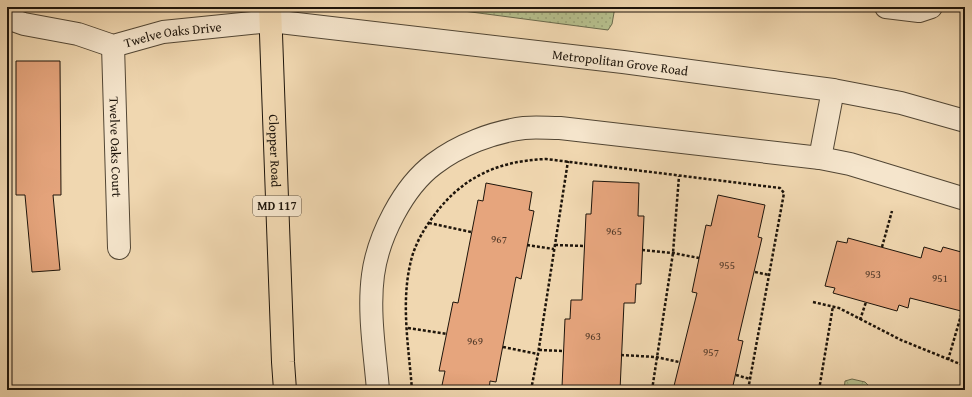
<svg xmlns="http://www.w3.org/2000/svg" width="972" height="397" font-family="'Gentium Book Plus',serif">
  <defs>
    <pattern id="grass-dots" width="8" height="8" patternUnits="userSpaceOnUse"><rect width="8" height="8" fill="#b6bf8d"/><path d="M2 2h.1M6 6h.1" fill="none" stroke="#9ca378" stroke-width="1.8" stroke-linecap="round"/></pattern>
    <pattern id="park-crowns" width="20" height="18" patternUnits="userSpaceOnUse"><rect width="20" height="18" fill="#b6bf8d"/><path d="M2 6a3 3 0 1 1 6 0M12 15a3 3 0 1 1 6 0" fill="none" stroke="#9ca378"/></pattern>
  </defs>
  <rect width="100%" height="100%" fill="#f0d7b0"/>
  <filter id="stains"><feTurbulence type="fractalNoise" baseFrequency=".005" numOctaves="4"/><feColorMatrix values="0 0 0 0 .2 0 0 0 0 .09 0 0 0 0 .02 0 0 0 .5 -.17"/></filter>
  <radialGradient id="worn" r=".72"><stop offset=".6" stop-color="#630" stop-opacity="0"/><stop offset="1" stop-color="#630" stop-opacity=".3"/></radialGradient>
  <path fill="url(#grass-dots)" stroke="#6a6a4c" d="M 433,7 L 615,7 L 612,24 L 608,30 Z"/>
  <path fill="url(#park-crowns)" stroke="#6a6a4c" d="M 852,379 L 865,382 L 873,390 L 844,390 L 845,381 Z"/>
  <g fill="#e6a57d" stroke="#1e150b">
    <path d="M 16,61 L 60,61 L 61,195 L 53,195 L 60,270 L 32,272 L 25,195 L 16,195 Z"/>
    <path d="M 593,181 L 639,183 L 638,216 L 644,216 L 641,284 L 636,284 L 635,303 L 624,303 L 620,390 L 567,390 L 567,387 L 562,387 L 565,319 L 570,319 L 571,300 L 582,300 L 586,214 L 591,214 Z"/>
    <path d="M 486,183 L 532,192 L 529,210 L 534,211 L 521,279 L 516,277 L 496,382 L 490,381 L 489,390 L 441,390 L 445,371 L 439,371 L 453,302 L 458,303 L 478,200 L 483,201 Z"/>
    <path d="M 718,195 L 765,205 L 758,237 L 762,238 L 738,340 L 743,341 L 732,390 L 673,390 L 697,293 L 692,292 L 706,225 L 711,226 Z"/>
    <path d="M 848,238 L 921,258 L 924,247 L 941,252 L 943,247 L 965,253 L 965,312 L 910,298 L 908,308 L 899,305 L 897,311 L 833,293 L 835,288 L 825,286 L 837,241 L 847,243 Z"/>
  </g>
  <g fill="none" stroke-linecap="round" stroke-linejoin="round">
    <g stroke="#524634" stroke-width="24">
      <g id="minor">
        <path d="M 886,7 L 919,11 L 931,7"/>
        <path id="s1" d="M 7,18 L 24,24 L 78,34 L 113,46 L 163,32 L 271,21 L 623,62 L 833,90 L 901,103 L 965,121"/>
        <path id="s2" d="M 113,46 L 119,248"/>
        <path d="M 820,158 L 833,90"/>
        <path d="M 378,390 C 375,353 368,312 373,275 C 378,237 403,187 434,164 C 459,145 493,132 524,128 C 535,127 548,128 560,128 L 820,158 L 850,164 L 965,199"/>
      </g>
    </g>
    <g stroke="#1e150b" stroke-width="24">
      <g id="major">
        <path id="s3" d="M 270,7 L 283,362 L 285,390"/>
      </g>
    </g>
    <g stroke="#1e150b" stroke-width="2.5" stroke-dasharray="3 2" stroke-linecap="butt">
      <path d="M 429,223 L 471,232"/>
      <path d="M 527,245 L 554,249"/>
      <path d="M 555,245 L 585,246"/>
      <path d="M 882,247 L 892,211"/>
      <path d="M 642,250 L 673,253 L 699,258"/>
      <path d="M 755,272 L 769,275"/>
      <path d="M 813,302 L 839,308 L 901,340 L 965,366"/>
      <path d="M 860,320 L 866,302"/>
      <path d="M 408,328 L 447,334"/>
      <path d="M 503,347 L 538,354"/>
      <path d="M 539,350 L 564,351"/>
      <path d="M 621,355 L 656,357 L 679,362"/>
      <path d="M 948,360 L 962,312"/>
      <path d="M 736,375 L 750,379"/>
      <path d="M 412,390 C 409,350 401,305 410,265 C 413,249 421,234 430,221 C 459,179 495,161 546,159 L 780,188 L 784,193 L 748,390"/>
      <path d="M 531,390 L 538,354 L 568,161"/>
      <path d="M 652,390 L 673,253 L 679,176"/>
      <path d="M 819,390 L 833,306"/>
    </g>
    <use href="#minor" stroke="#f5e5cc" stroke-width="22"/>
    <use href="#major" stroke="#f0d7b0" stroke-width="22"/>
  </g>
  <g text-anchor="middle" stroke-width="3" stroke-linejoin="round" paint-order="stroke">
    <g font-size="11" fill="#503928">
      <text x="614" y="235">965</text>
      <text x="499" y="243">967</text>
      <text x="727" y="269">955</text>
      <text x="873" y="278">953</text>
      <text x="940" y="282">951</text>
      <text x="593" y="340">963</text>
      <text x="475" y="345">969</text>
      <text x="711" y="356">957</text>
    </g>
    <rect fill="#f5e5cc" stroke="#5e5345" stroke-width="1" x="253" y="196" width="48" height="20" rx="3"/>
    <g font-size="12" font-weight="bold" fill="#1e150b">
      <text x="277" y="210">MD 117</text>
    </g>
    <g font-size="13" fill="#1e150b" stroke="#f5e5cc">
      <text dy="5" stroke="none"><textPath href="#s1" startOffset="171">Twelve Oaks Drive</textPath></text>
      <text dy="5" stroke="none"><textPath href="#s1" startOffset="622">Metropolitan Grove Road</textPath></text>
      <text dy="5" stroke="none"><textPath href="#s2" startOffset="101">Twelve Oaks Court</textPath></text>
      <text dy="5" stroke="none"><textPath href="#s3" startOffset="144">Clopper Road</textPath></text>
    </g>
  </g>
  <rect width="972" height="397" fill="none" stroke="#f0d7b0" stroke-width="24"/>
  <rect x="8" y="8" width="956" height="381" fill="none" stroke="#1e150b" stroke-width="2"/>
  <rect x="12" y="12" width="948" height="373" fill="none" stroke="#1e150b"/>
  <rect width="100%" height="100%" filter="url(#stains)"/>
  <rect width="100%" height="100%" fill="url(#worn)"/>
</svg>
